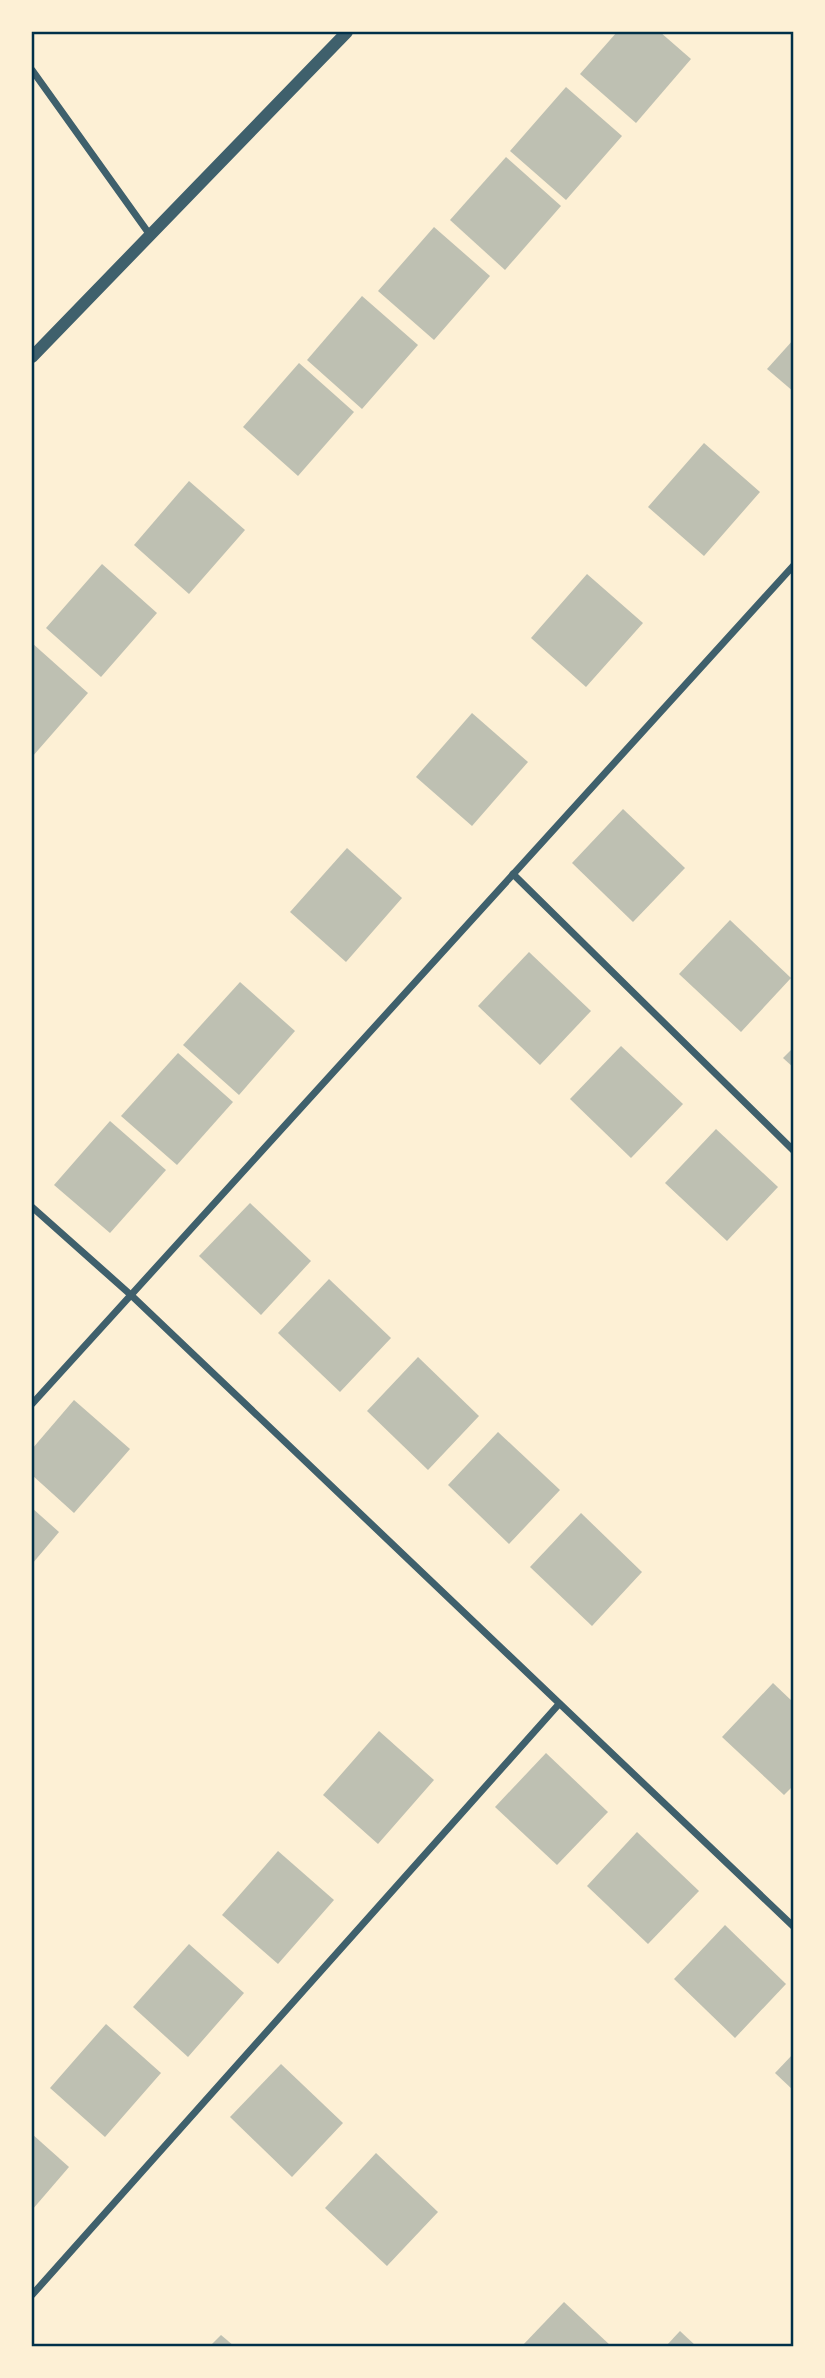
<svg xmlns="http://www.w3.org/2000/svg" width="825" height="2378" font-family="'Open Sans',sans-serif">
  <rect width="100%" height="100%" fill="#fdf0d5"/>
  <g fill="#bec0b2">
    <path d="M 617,32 L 660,32 L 691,59 L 636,123 L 580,74 Z"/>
    <path d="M 566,87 L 622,136 L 566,200 L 510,151 Z"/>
    <path d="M 506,157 L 561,206 L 505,270 L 450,220 Z"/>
    <path d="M 434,227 L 490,276 L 434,340 L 378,291 Z"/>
    <path d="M 362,296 L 418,345 L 362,409 L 307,360 Z"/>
    <path d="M 794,339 L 794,392 L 767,369 Z"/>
    <path d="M 299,363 L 354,412 L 298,476 L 243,427 Z"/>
    <path d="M 704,443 L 760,492 L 704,556 L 648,507 Z"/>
    <path d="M 189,481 L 245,530 L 189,594 L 134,545 Z"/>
    <path d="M 102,564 L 157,613 L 101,677 L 46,628 Z"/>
    <path d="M 587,574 L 643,623 L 586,687 L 531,638 Z"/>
    <path d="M 32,643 L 88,693 L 32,757 Z"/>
    <path d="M 472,713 L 528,762 L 472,826 L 416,777 Z"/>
    <path d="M 623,809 L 685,868 L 633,922 L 572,863 Z"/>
    <path d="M 347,848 L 402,898 L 346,962 L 290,912 Z"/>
    <path d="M 730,920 L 791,978 L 741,1032 L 679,974 Z"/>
    <path d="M 529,952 L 591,1011 L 540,1065 L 478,1006 Z"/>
    <path d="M 240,982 L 295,1031 L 239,1095 L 183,1045 Z"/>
    <path d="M 621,1046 L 683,1104 L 631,1158 L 570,1099 Z"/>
    <path d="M 794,1047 L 794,1068 L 783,1058 Z"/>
    <path d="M 178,1053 L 233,1102 L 177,1165 L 121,1116 Z"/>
    <path d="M 110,1121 L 166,1170 L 110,1233 L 54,1185 Z"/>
    <path d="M 716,1129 L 778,1187 L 727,1241 L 665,1183 Z"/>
    <path d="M 250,1203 L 311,1261 L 261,1315 L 199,1256 Z"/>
    <path d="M 329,1279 L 391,1338 L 340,1392 L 278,1333 Z"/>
    <path d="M 418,1357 L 479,1416 L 428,1470 L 367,1411 Z"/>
    <path d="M 74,1400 L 130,1449 L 74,1513 L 32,1475 L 32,1449 Z"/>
    <path d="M 498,1432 L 560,1490 L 509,1544 L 448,1485 Z"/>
    <path d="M 32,1508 L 59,1532 L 32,1564 Z"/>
    <path d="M 581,1513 L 642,1572 L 592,1626 L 530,1567 Z"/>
    <path d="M 773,1683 L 794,1703 L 794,1785 L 784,1795 L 722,1737 Z"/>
    <path d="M 379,1731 L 434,1780 L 378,1844 L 323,1795 Z"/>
    <path d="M 546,1753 L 608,1812 L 557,1865 L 495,1807 Z"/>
    <path d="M 637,1832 L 699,1891 L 648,1944 L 587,1886 Z"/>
    <path d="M 278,1851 L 334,1900 L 278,1964 L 222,1915 Z"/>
    <path d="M 725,1925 L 786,1984 L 735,2038 L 674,1979 Z"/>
    <path d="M 189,1944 L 244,1993 L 188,2057 L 133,2007 Z"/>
    <path d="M 106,2024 L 161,2073 L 105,2137 L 50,2088 Z"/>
    <path d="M 794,2053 L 794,2091 L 775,2073 Z"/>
    <path d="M 281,2064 L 343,2123 L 292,2177 L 230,2117 Z"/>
    <path d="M 32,2134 L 69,2167 L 32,2210 Z"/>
    <path d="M 376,2153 L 438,2212 L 387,2266 L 325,2208 Z"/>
    <path d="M 564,2302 L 611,2346 L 522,2346 Z"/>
    <path d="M 680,2331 L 696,2346 L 666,2346 Z"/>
    <path d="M 221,2335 L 234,2346 L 210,2346 Z"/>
  </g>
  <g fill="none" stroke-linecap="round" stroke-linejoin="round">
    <g stroke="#3f606c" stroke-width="7">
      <path d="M 32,70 L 150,235"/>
      <path d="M 513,874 L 794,1151"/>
      <path d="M 32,1207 L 132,1296 L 794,1927"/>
      <path d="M 32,1404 L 794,565"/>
      <path d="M 32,2295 L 559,1704"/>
    </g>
    <path stroke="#3f606c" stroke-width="12" d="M 32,357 L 347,32"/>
  </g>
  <rect width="825" height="2378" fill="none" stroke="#fdf0d5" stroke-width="66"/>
  <rect x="33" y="33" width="759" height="2312" fill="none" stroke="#003049" stroke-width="2.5"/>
</svg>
